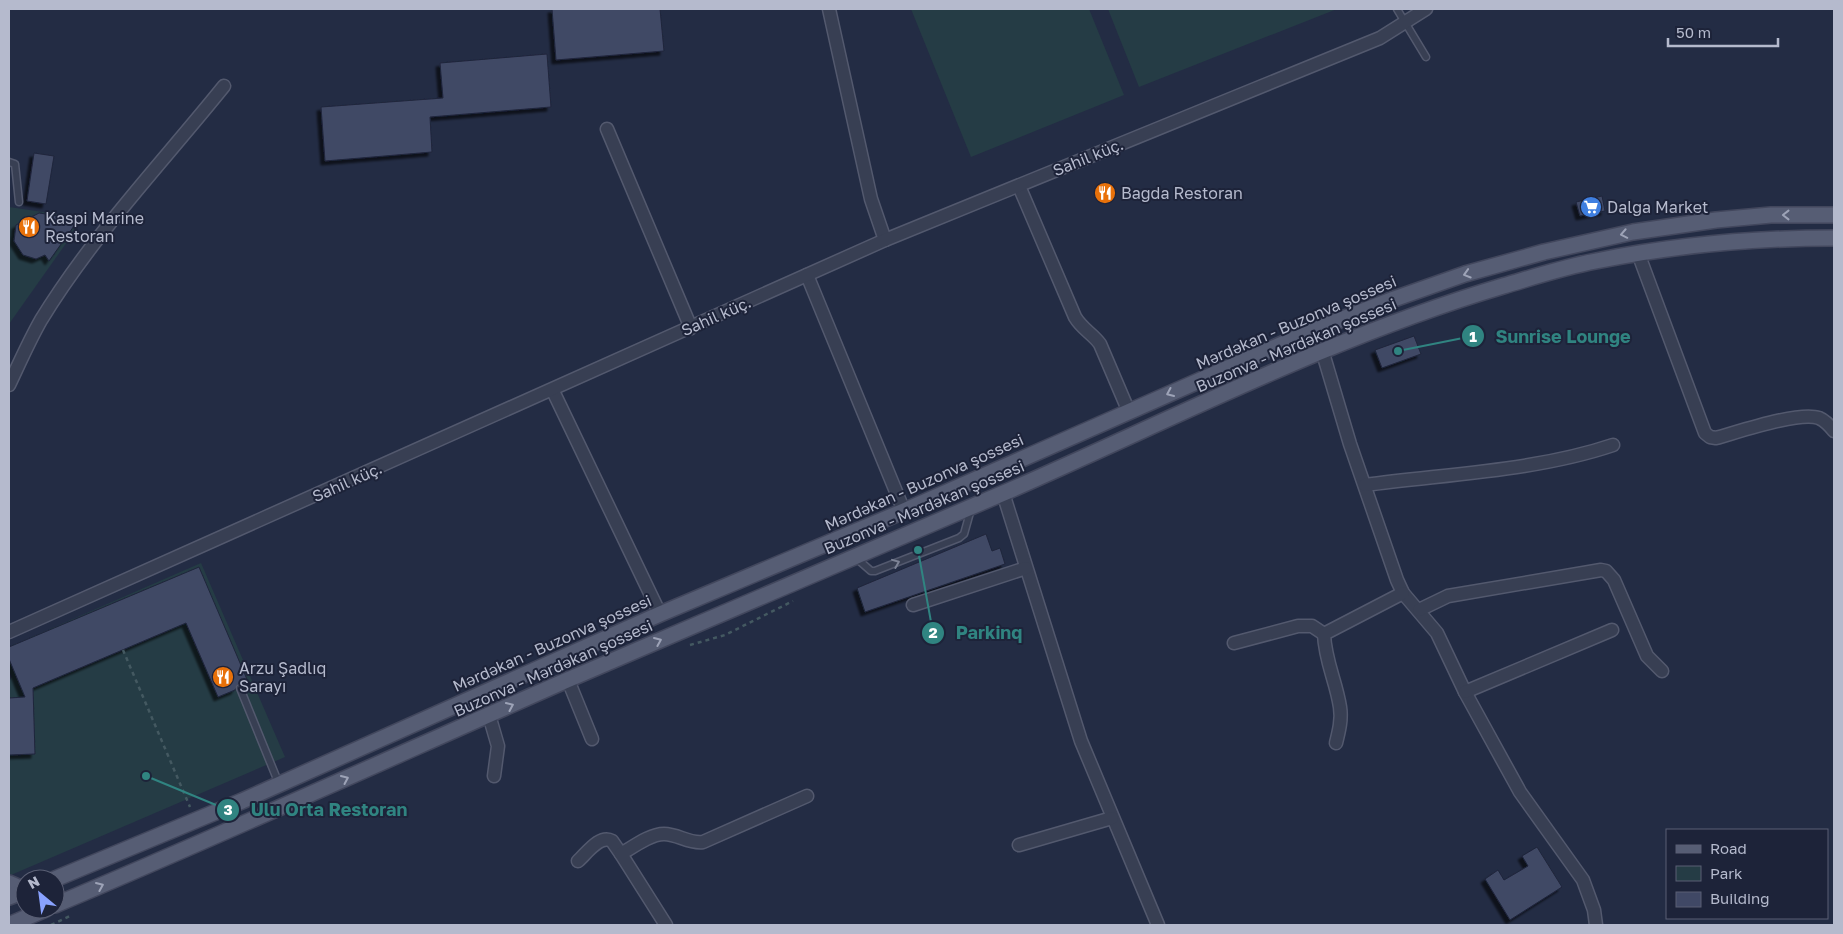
<svg xmlns="http://www.w3.org/2000/svg" width="1843" height="934" font-family="'Golos Text',sans-serif">
  <defs>
    <filter id="shadow"><feDropShadow dx="-4" dy="4" stdDeviation="1" flood-color="#0009"/></filter>
  </defs>
  <rect width="100%" height="100%" fill="#232c44"/>
  <g fill="#253c45">
    <path d="M 911,9 L 1089,9 L 1124,95 L 971,157 Z"/>
    <path d="M 1108,9 L 1337,9 L 1139,87 Z"/>
    <path d="M 9,207 L 84,218 L 9,324 Z"/>
    <path d="M 201,563 L 285,757 L 11,875 L 9,873 L 9,681 L 12,677 L 9,669 L 9,647 Z"/>
  </g>
  <g fill="#404865" stroke="#1f253b" filter="url(#shadow)">
    <path d="M 552,9 L 660,9 L 664,51 L 556,60 Z"/>
    <path d="M 547,54 L 551,107 L 430,117 L 432,152 L 325,161 L 321,107 L 443,98 L 440,63 Z"/>
    <path d="M 34,153 L 54,156 L 46,204 L 27,201 Z"/>
    <path d="M 1602,196 L 1605,211 L 1580,216 L 1576,202 Z"/>
    <path d="M 39,213 L 79,219 L 49,261 L 45,255 L 36,259 L 23,255 L 14,241 L 16,225 Z"/>
    <path d="M 1414,336 L 1421,354 L 1382,368 L 1375,350 Z"/>
    <path d="M 986,534 L 992,551 L 1000,548 L 1005,564 L 865,612 L 857,588 Z"/>
    <path d="M 199,567 L 249,684 L 245,686 L 238,684 L 235,690 L 218,697 L 186,623 L 33,688 L 35,754 L 9,755 L 9,698 L 25,697 L 9,659 L 9,647 Z"/>
    <path d="M 1537,847 L 1562,887 L 1510,920 L 1485,879 L 1498,870 L 1504,880 L 1528,866 L 1522,856 Z"/>
  </g>
  <g fill="none" stroke-linecap="round" stroke-linejoin="round">
    <g stroke="#53596e" stroke-width="9">
      <g id="service">
        <path d="M 1397,9 L 1426,57"/>
        <path d="M 9,162 L 15,164 L 19,202"/>
        <path d="M 855,557 L 871,571 L 875,571 L 959,538 L 964,534 L 971,509"/>
        <path d="M 240,688 L 279,784"/>
      </g>
    </g>
    <g stroke="#53596e" stroke-width="15">
      <g id="minor">
        <path d="M 829,9 L 871,199 L 885,240"/>
        <path d="M 607,129 L 691,328"/>
        <path d="M 1019,186 L 1075,317 C 1082,329 1093,334 1100,344 L 1129,412"/>
        <path d="M 1638,253 L 1705,433 L 1710,437 L 1716,438 C 1738,432 1799,411 1819,418 C 1826,421 1830,426 1834,431"/>
        <path d="M 807,275 L 904,511"/>
        <path d="M 1322,350 L 1350,444 L 1397,580 L 1403,593 L 1437,633 L 1465,692 L 1520,792 L 1583,880 L 1594,910 L 1596,925"/>
        <path d="M 9,385 C 19,364 29,341 41,320 C 93,235 162,163 224,86"/>
        <path d="M 553,391 L 660,614"/>
        <path d="M 1365,485 C 1446,474 1536,471 1613,445"/>
        <path d="M 1003,493 L 1081,741 L 1158,925"/>
        <path d="M 913,605 L 1026,568"/>
        <path d="M 1419,610 L 1448,596 L 1601,570 L 1606,571 L 1614,580 L 1647,656 L 1662,671"/>
        <path d="M 9,632 L 885,240 L 1380,38 L 1426,9"/>
        <path d="M 1234,643 L 1298,626 L 1312,626 L 1324,634"/>
        <path d="M 568,680 L 592,739"/>
        <path d="M 1465,692 L 1612,630"/>
        <path d="M 489,715 L 498,746 L 494,776"/>
        <path d="M 1336,743 C 1339,731 1342,719 1340,707 C 1336,681 1325,661 1324,634 L 1403,593"/>
        <path d="M 1019,845 L 1112,818"/>
        <path d="M 578,861 C 587,853 600,834 612,841 L 621,854"/>
        <path d="M 666,925 L 621,854 C 633,847 650,834 664,834 C 678,834 689,844 703,842 L 807,796"/>
      </g>
    </g>
    <g stroke="#42475d" stroke-width="18">
      <g id="primary">
        <path d="M 55,879 L 242,801 L 660,614 L 904,511 L 1314,330 L 1394,299 L 1465,274 L 1544,252 L 1633,232 L 1716,220 L 1771,215 L 1834,215"/>
        <path d="M 9,883 L 25,890"/>
        <path d="M 9,897 L 25,891"/>
        <path d="M 55,905 C 226,833 395,756 565,681 C 712,617 860,556 1006,492 C 1171,420 1331,337 1503,286 C 1534,277 1564,267 1596,261 C 1675,245 1754,238 1834,238"/>
        <path d="M 9,925 L 46,909"/>
      </g>
    </g>
    <g stroke="#445961" stroke-width="2.5" stroke-dasharray="4 4" stroke-linecap="butt">
      <path d="M 690,645 L 725,635 L 793,601"/>
      <path d="M 123,650 L 190,807"/>
      <path d="M 51,925 L 70,916"/>
    </g>
    <use href="#service" stroke="#383f53" stroke-width="6"/>
    <use href="#minor" stroke="#383f53" stroke-width="12"/>
    <use href="#primary" stroke="#565d74" stroke-width="15"/>
  </g>
  <defs><path id="oneway-chevron" d="M-2-3.5L2.5 0L-2 3.5" fill="none" stroke-width="1.6" stroke-linecap="round" stroke-linejoin="round" transform="scale(1.25)"/></defs>
  <g stroke="#9da3b7">
    <use href="#oneway-chevron" transform="translate(1786 215) rotate(-180)"/>
    <use href="#oneway-chevron" transform="translate(1624 234) rotate(169)"/>
    <use href="#oneway-chevron" transform="translate(1467 274) rotate(163)"/>
    <use href="#oneway-chevron" transform="translate(1170 393) rotate(156)"/>
    <use href="#oneway-chevron" transform="translate(658 641) rotate(-23)"/>
    <use href="#oneway-chevron" transform="translate(510 706) rotate(-24)"/>
    <use href="#oneway-chevron" transform="translate(345 779) rotate(-24)"/>
    <use href="#oneway-chevron" transform="translate(100 886) rotate(-23)"/>
  </g>
  <use stroke="#7d8396" href="#oneway-chevron" transform="translate(896 563) rotate(-22)"/>
  <defs>
    <g id="restaurant-disc" transform="scale(1.125)"><circle r="9.5" fill="#e8710a" stroke="#1d2339"/><path d="M-5-6h1v4h1v-4h1v4h1v-4h1v5L-1.5 .5V6h-2V.5L-5-1ZM5-6V6H3V1.5H1.5Q1.5-4 5-6Z" fill="#fff"/></g>
    <g id="supermarket-disc" transform="scale(1.125)"><circle r="9.5" fill="#3f7fe0" stroke="#1d2339"/><path d="M-6-5.5h2.5l.6 2H6L4.5 2H-2.5L-4.4-4H-6ZM-1.5 3.2a1.3 1.3 0 1 0 .1 0ZM3 3.2a1.3 1.3 0 1 0 .1 0Z" fill="#fff"/></g>
  </defs>
  <g fill-rule="evenodd">
    <use href="#restaurant-disc" x="1105" y="193"/>
    <use href="#supermarket-disc" x="1591" y="207"/>
    <use href="#restaurant-disc" x="29" y="227"/>
    <use href="#restaurant-disc" x="223" y="677"/>
  </g>
  <g text-anchor="middle" stroke-width="4" stroke-linejoin="round" paint-order="stroke">
    <g font-size="16" fill="#b5bacd" stroke="#1d2339">
      <text transform="translate(1088 157) rotate(-22)" y="6">Sahil küç.</text>
      <text transform="translate(716 316) rotate(-24)" y="6">Sahil küç.</text>
      <text transform="translate(1296 322) rotate(-23)" y="6">Mərdəkan - Buzonva şossesi</text>
      <text transform="translate(1296 345) rotate(-23)" y="6">Buzonva - Mərdəkan şossesi</text>
      <text transform="translate(347 482) rotate(-24)" y="6">Sahil küç.</text>
      <text transform="translate(924 482) rotate(-24)" y="6">Mərdəkan - Buzonva şossesi</text>
      <text transform="translate(924 507) rotate(-23)" y="6">Buzonva - Mərdəkan şossesi</text>
      <text transform="translate(552 643) rotate(-24)" y="6">Mərdəkan - Buzonva şossesi</text>
      <text transform="translate(553 668) rotate(-24)" y="6">Buzonva - Mərdəkan şossesi</text>
    </g>
    <g font-size="16" fill="#b5bacd" stroke="#1d2339" text-anchor="start">
      <text x="1121" y="199">Bağda Restoran</text>
      <text x="1607" y="213">Dalğa Market</text>
      <text x="45" y="224">Kaspi Marine<tspan x="45" dy="18">Restoran</tspan></text>
      <text x="239" y="674">Arzu Şadlıq<tspan x="239" dy="18">Sarayı</tspan></text>
    </g>
  </g>
  <path fill="none" stroke="#308481" stroke-width="2" d="M1398 351L1473 336M918 550L933 633M146 776L228 810"/>
  <g fill="#308481" stroke="#1d2339" stroke-width="2">
    <circle cx="1398" cy="351" r="5"/>
    <circle cx="918" cy="550" r="5"/>
    <circle cx="146" cy="776" r="5"/>
    <circle cx="1473" cy="336" r="12"/>
    <circle cx="933" cy="633" r="12"/>
    <circle cx="228" cy="810" r="12"/>
  </g>
  <g font-size="15" text-anchor="middle" font-weight="bold" fill="#fff">
    <text x="1473" y="342">1</text>
    <text x="933" y="638">2</text>
    <text x="228" y="815">3</text>
  </g>
  <g font-size="18" text-anchor="middle" font-weight="bold" fill="#308481" stroke="#1d2339" stroke-width="4" stroke-linejoin="round" paint-order="stroke">
    <text x="1563" y="343">Sunrise Lounge</text>
    <text x="989" y="639">Parkinq</text>
    <text x="329" y="816">Ulu Orta Restoran</text>
  </g>
  <rect width="1843" height="934" fill="none" stroke="#b5bacd" stroke-width="20"/>
  <rect x="1666" y="829" width="162" height="90" fill="#1d2339" stroke="#5a5f74"/>
  <rect x="1676" y="845" width="25" height="8" fill="#565d74" stroke="#5a5f74"/>
  <text x="1710" y="854" font-size="15" fill="#b5bacd">Road</text>
  <rect x="1676" y="866" width="25" height="15" fill="#253c45" stroke="#5a5f74"/>
  <text x="1710" y="879" font-size="15" fill="#b5bacd">Park</text>
  <rect x="1676" y="892" width="25" height="15" fill="#404865" stroke="#5a5f74"/>
  <text x="1710" y="904" font-size="15" fill="#b5bacd">Building</text>
  <g transform="translate(40 894) rotate(331)"><circle r="24" fill="#1d2339" stroke="#5a5f74"/>
  <path d="M0-4L9 19L0 12L-9 19Z" fill="#89a2ff"/>
  <text y="-8" font-size="14" font-weight="bold" text-anchor="middle" fill="#b5bacd">N</text>
  </g>
  <path d="M1668 38v8h110v-8" fill="none" stroke="#b5bacd" stroke-width="2.5"/>
  <text x="1676" y="38" font-size="15" fill="#b5bacd" stroke="#1d2339" stroke-width="4" paint-order="stroke">50 m</text>
</svg>
